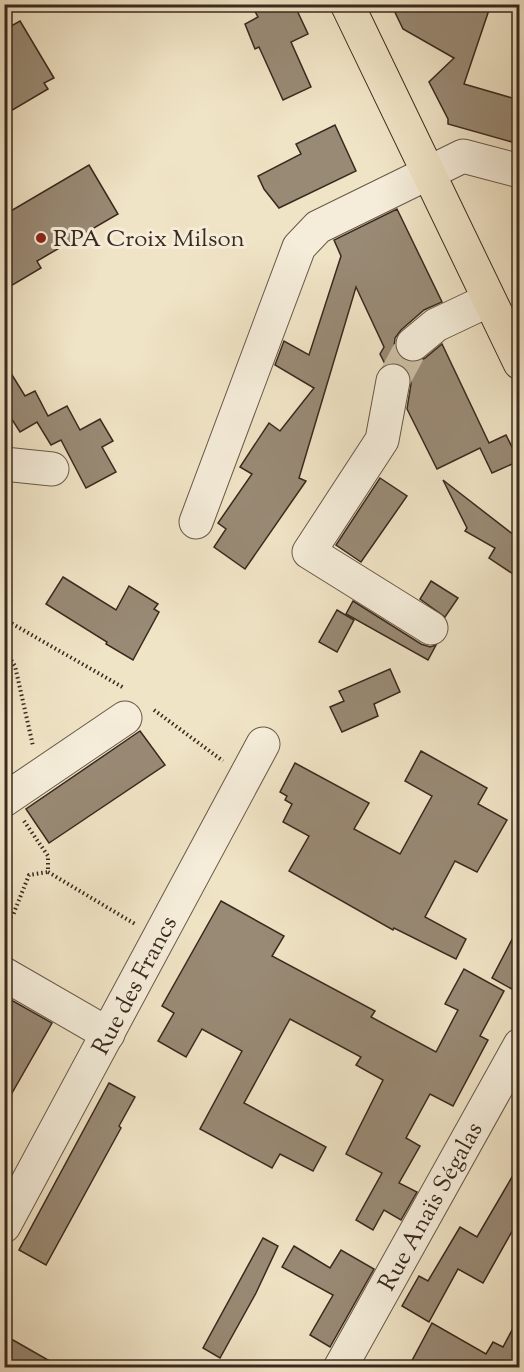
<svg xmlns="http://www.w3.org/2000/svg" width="524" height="1372" font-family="'Sorts Mill Goudy',serif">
  <rect width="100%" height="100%" fill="#f0e4c6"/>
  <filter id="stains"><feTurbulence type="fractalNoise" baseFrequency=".00333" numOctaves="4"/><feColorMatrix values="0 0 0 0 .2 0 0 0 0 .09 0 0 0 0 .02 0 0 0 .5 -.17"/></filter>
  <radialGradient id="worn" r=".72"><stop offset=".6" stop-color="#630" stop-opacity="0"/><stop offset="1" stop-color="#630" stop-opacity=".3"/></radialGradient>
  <g fill="#998a75" stroke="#3a291e" stroke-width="1.5">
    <path d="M 251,4 L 294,4 L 308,34 L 291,42 L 311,87 L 283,100 L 259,47 L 255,49 L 245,24 L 258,17 Z"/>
    <path d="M 391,4 L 491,4 L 464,84 L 519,100 L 519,144 L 448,124 L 448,119 L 429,82 L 454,58 L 403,29 Z"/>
    <path d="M 20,21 L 54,78 L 44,83 L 48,89 L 4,115 L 4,30 Z"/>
    <path d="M 335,125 L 356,171 L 279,208 L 264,189 L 258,176 L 301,154 L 296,144 Z"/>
    <path d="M 89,165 L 118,214 L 37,261 L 41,268 L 4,290 L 4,215 Z"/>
    <path d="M 397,209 L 442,302 L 424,310 L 401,330 L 395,338 L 394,347 L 398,355 L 406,361 L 417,362 L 425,358 L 442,344 L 489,443 L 506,435 L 519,461 L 492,473 L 480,448 L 437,469 L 407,409 L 411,384 L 410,374 L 406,367 L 397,363 L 385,364 L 380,354 L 384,347 L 356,287 L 299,478 L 306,481 L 245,569 L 214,547 L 226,529 L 218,523 L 252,474 L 240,467 L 269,423 L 280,431 L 314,388 L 275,365 L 284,341 L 309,355 L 341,256 L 334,240 Z"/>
    <path d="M 4,362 L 25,396 L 35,391 L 48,416 L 67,406 L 80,430 L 100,419 L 113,441 L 102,447 L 116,472 L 86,488 L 61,440 L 51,445 L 37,422 L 20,432 L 4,407 Z"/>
    <path d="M 380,478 L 407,496 L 361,562 L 336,545 Z"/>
    <path d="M 443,480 L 519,539 L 519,578 L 489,558 L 495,548 L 465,531 L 467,528 Z"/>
    <path d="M 63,577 L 116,610 L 129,586 L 158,604 L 154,609 L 159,612 L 133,660 L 106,644 L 107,642 L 46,604 Z"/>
    <path d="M 431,581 L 458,598 L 445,617 L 420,599 Z"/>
    <path d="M 353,601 L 421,644 L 430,647 L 436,645 L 428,660 L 346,614 Z"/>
    <path d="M 337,610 L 354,620 L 337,652 L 319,642 Z"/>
    <path d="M 390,669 L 400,692 L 374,704 L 378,716 L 342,732 L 330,707 L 344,701 L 339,691 Z"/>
    <path d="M 140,731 L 165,765 L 49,843 L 26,809 Z"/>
    <path d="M 421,751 L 487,788 L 478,804 L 507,820 L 477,872 L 455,861 L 425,917 L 466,939 L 456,959 L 394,928 L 393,930 L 289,871 L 309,836 L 283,822 L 292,804 L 285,800 L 287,796 L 280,792 L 295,763 L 369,803 L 354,829 L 400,854 L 432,796 L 405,781 Z"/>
    <path d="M 221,901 L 284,936 L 272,956 L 375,1011 L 371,1017 L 436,1052 L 458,1010 L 445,1004 L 464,969 L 504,991 L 480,1036 L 488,1040 L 453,1106 L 430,1094 L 406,1138 L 420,1146 L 399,1183 L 417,1192 L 401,1220 L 384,1210 L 373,1230 L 356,1220 L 382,1173 L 346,1154 L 383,1080 L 356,1065 L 361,1057 L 290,1019 L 244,1103 L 326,1147 L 313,1171 L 280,1154 L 272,1168 L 200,1129 L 242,1051 L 202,1029 L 186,1057 L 158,1041 L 174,1013 L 162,1006 Z"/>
    <path d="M 519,926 L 519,993 L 492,978 Z"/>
    <path d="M 4,996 L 52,1023 L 4,1107 Z"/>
    <path d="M 109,1083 L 135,1097 L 119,1126 L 121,1128 L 46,1265 L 19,1250 Z"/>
    <path d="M 519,1165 L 519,1219 L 483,1283 L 458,1269 L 429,1322 L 402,1306 L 419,1276 L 428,1281 L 460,1227 L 477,1237 Z"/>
    <path d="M 263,1238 L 278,1246 L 256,1293 L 220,1358 L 203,1348 Z"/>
    <path d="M 294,1246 L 330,1268 L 341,1250 L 374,1269 L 330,1347 L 310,1335 L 333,1295 L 282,1267 Z"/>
    <path d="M 519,1317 L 519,1368 L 408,1368 L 432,1323 L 486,1354 L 493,1342 L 503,1347 Z"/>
    <path d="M 4,1335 L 20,1344 L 62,1368 L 4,1368 Z"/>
  </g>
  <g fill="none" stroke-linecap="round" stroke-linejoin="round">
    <path stroke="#ccbfa4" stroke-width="33" stroke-dasharray="33 16" stroke-linecap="butt" d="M 393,381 L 413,344"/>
    <g stroke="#685848" stroke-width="35">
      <g id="minor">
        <path d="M 413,344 L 436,325 L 489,300"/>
        <path d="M 393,381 L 382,440 L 309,552 L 431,628"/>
        <path d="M 4,464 L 52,469"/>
        <path d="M 196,522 L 299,247 L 318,227 L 463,156 L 520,171"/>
        <path d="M 4,800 L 125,718"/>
        <path d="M 4,974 L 108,1034"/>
        <path d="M 4,1226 L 263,744"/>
        <path d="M 340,1368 L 520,1045"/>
      </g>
    </g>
    <g stroke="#3a291e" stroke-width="35">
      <path id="major" d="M 347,4 L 520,363"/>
    </g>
    <g stroke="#3a291e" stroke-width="4" stroke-dasharray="1.5 3" stroke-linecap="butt">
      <path d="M 4,619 L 124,688"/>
      <path d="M 4,649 L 15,666 L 33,746"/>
      <path d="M 154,710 L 223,761"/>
      <path d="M 24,821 L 48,856 L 48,872 L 135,924"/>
      <path d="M 4,923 L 13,915 L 29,875 L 48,872"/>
    </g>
    <use href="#minor" stroke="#f5edda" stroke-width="33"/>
    <use href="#major" stroke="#f0e4c6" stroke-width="33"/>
  </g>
  <circle fill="#8f2418" stroke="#f5edda" stroke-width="2" cx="41" cy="238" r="6"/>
  <g text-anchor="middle" stroke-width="6" stroke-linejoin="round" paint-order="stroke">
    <g font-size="24" fill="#3a291e" stroke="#f5edda" text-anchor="start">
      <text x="53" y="246">RPA Croix Milson</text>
    </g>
    <g font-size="24" fill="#3a291e" stroke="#f5edda">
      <text transform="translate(134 985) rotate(-62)" y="8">Rue des Francs</text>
      <text transform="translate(430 1206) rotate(-61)" y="8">Rue Anaïs Ségalas</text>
    </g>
  </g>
  <rect width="524" height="1372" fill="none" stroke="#f0e4c6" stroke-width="24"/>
  <rect x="6" y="6" width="512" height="1360" fill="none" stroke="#3a291e" stroke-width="3"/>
  <rect x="12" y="12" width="500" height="1348" fill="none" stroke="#3a291e" stroke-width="1.5"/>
  <rect width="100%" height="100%" filter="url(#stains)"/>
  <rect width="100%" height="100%" fill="url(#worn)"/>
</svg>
